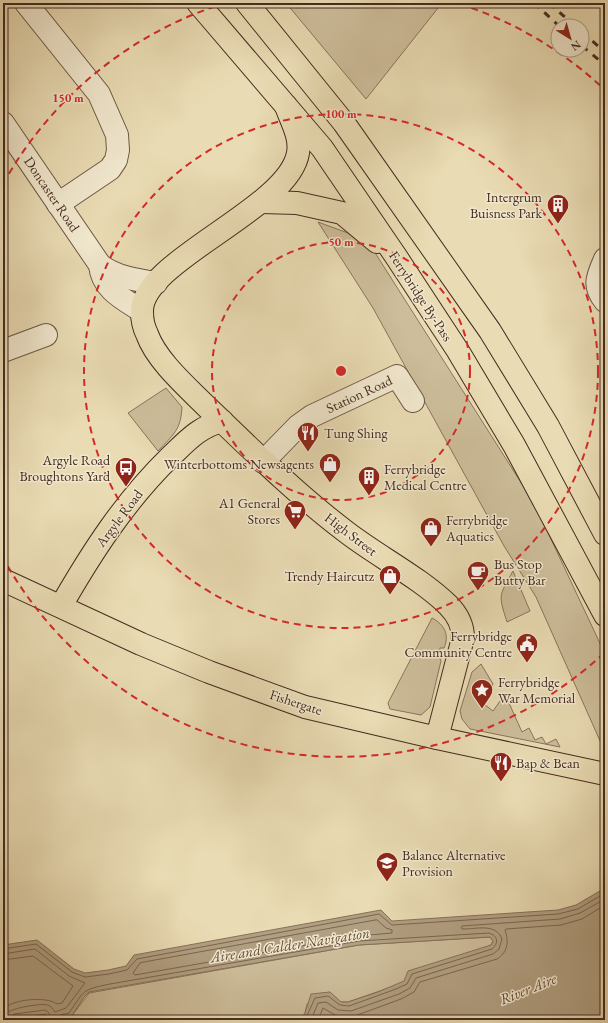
<svg xmlns="http://www.w3.org/2000/svg" width="608" height="1023" font-family="'EB Garamond',serif">
  <rect width="100%" height="100%" fill="#e9dbb3"/>
  <filter id="stains"><feTurbulence type="fractalNoise" baseFrequency=".005" numOctaves="4"/><feColorMatrix values="0 0 0 0 .2 0 0 0 0 .09 0 0 0 0 .02 0 0 0 .5 -.17"/></filter>
  <radialGradient id="worn" r=".72"><stop offset=".6" stop-color="#630" stop-opacity="0"/><stop offset="1" stop-color="#630" stop-opacity=".3"/></radialGradient>
  <g fill="#cdbd9a" stroke="#89745c">
    <path d="M 286,3 L 442,3 L 366,99 Z"/>
    <path d="M 318,222 L 348,233 L 372,248 L 534,503 L 605,654 L 605,752 L 536,597 L 504,546 L 373,308 Z"/>
    <path d="M 166,388 L 182,407 C 181,430 173,435 158,451 L 128,413 Z"/>
    <path d="M 513,571 L 530,611 L 507,622 C 498,594 499,596 513,571 Z"/>
    <path d="M 432,618 C 444,624 450,635 444,648 L 440,648 L 439,656 L 441,661 L 430,707 L 421,715 L 390,709 L 388,703 Z"/>
    <path d="M 481,664 L 493,684 L 484,704 L 493,711 L 505,694 L 522,732 L 529,728 L 535,740 L 542,737 L 546,744 L 556,739 L 560,747 L 470,729 L 462,719 L 460,711 L 472,672 Z"/>
    <path d="M 490,937 L 493,941 L 491,945 L 394,986 L 348,1002 L 341,1002 L 329,992 L 307,1004 L 305,1013 L 300,1020 L 50,1020 L 71,1017 L 89,993 L 359,945 Z"/>
    <path d="M 46,1014 L 45,1020 L 3,1020 Z"/>
  </g>
  <path fill="#b19f81" stroke="#86715a" d="M 605,888 L 605,1020 L 300,1020 L 305,1013 L 311,994 L 330,992 L 341,1002 L 348,1002 L 378,992 L 404,981 L 408,971 L 491,945 L 493,941 L 490,937 L 359,945 L 89,992 L 84,997 L 71,1017 L 45,1020 L 46,1014 L 3,1020 L 3,945 L 37,940 L 74,969 L 85,973 L 108,970 L 126,966 L 134,955 L 381,910 L 392,921 L 558,910 L 576,905 Z"/>
  <g fill="none" stroke-linecap="round" stroke-linejoin="round">
    <g stroke="#7b6550" stroke-width="1">
      <path d="M 377,920 L 386,928 L 392,930 L 392,933 L 358,936 L 135,975 L 133,973 L 140,963 Z"/>
      <path d="M 3,949 L 36,944 L 72,972 L 85,977 L 109,974 L 127,970 L 137,959 L 379,914 L 392,925 L 558,914 L 578,909 L 605,893"/>
      <path d="M 3,954 L 35,949 L 69,976 L 85,983 L 66,1008 L 55,1012 C 53,1009 51,1006 48,1005 C 41,1003 12,1008 7,1013 L 5,1020"/>
      <path d="M 3,960 L 33,956 L 73,986 L 62,1003 L 57,1004 C 46,996 13,999 3,1009"/>
      <path d="M 10,1020 L 14,1014 L 45,1010 L 49,1013 L 49,1020"/>
      <path d="M 58,1020 L 60,1015 L 69,1013 C 85,990 81,990 110,984 L 359,941 L 489,933 C 498,936 499,943 492,949 L 412,974 L 407,984 L 396,989 L 349,1006 L 340,1005 L 328,996 L 315,998 L 305,1020"/>
      <path d="M 311,1020 L 318,1003 L 326,1002 L 338,1010 L 351,1011 L 399,994 L 410,988 L 416,978 L 493,954 L 499,949 L 502,939 C 496,923 477,929 463,929 L 461,928 L 462,926 L 560,919 L 580,913 L 605,899"/>
      <path d="M 318,1020 L 323,1008 L 337,1016 L 352,1017 L 401,999 L 414,992 L 420,982 L 497,959 C 508,952 509,942 505,930 L 506,929 L 561,925 L 582,919 L 605,905"/>
    </g>
    <g stroke="#6e5744" stroke-width="24">
      <g id="minor">
        <path d="M 26,3 L 99,94 L 117,135 L 118,150 L 116,160 L 110,169 L 58,204"/>
        <path d="M 3,123 L 100,265 C 116,277 136,280 156,283"/>
        <path d="M 605,259 C 598,276 592,285 605,301"/>
        <path d="M 100,265 C 102,289 123,299 142,311"/>
        <path d="M 3,351 L 46,335"/>
        <path d="M 263,462 L 298,426 L 312,416 L 397,376 L 413,401"/>
      </g>
    </g>
    <g stroke="#452b1f" stroke-width="24">
      <g id="major">
        <path d="M 198,3 L 322,148 L 397,258 L 458,351 L 514,445 L 605,615"/>
        <path d="M 247,3 L 344,123 L 490,331 L 548,426 L 605,534"/>
        <path d="M 286,106 C 291,121 301,137 298,153 C 289,209 140,261 142,312 C 142,319 144,328 147,334 C 156,360 187,387 206,406 C 251,449 295,493 345,531 C 377,556 419,577 448,605 C 458,615 463,625 463,638 L 437,738"/>
        <path d="M 261,202 L 297,203 L 342,213 L 377,242"/>
        <path d="M 3,580 L 141,644 L 209,672 L 305,707 L 437,738 L 605,774"/>
        <path d="M 61,606 C 92,552 125,501 170,457 C 187,441 199,427 222,421"/>
      </g>
    </g>
    <use href="#minor" stroke="#f1e8ce" stroke-width="22"/>
    <use href="#major" stroke="#e9dbb3" stroke-width="22"/>
    <g stroke="#452b1f" stroke-width="3" stroke-dasharray="7 7" stroke-linecap="butt">
      <path d="M 534,3 L 559,26"/>
      <path d="M 549,3 L 575,26"/>
      <path d="M 582,32 L 605,52"/>
      <path d="M 582,46 L 605,65"/>
    </g>
  </g>
  <g fill="none" stroke="#d62828" stroke-width="2" stroke-dasharray="7 5">
    <circle cx="341" cy="371" r="129"/>
    <circle cx="341" cy="371" r="257"/>
    <path d="M604 653A386 386 0 0 1 3 558M3 184A386 386 0 0 1 222 4M460 4A386 386 0 0 1 604 89"/>
  </g>
  <defs>
    <g id="building-pin" transform="scale(1.15)"><path d="M0 17L-7.5 6A9.5 9.5 0 1 1 7.5 6Z" fill="#8f2418" stroke="#f1e8ce"/><path d="M-4-6H4V6H1V3H-1V6H-4ZM-2.5-4.3h1.7v1.8h-1.7ZM.8-4.3h1.7v1.8H.8ZM-2.5-1h1.7V.8h-1.7ZM.8-1h1.7V.8H.8Z" fill="#fff"/></g>
    <g id="restaurant-pin" transform="scale(1.15)"><path d="M0 17L-7.5 6A9.5 9.5 0 1 1 7.5 6Z" fill="#8f2418" stroke="#f1e8ce"/><path d="M-5-6h1v4h1v-4h1v4h1v-4h1v5L-1.5 .5V6h-2V.5L-5-1ZM5-6V6H3V1.5H1.5Q1.5-4 5-6Z" fill="#fff"/></g>
    <g id="shop-pin" transform="scale(1.15)"><path d="M0 17L-7.5 6A9.5 9.5 0 1 1 7.5 6Z" fill="#8f2418" stroke="#f1e8ce"/><path d="M-5-2.5h2.3a2.7 3.5 0 0 1 5.4 0H5L5.5 6h-11ZM-1.5-2.5h3a1.5 2.3 0 0 0-3 0Z" fill="#fff"/></g>
    <g id="bus-pin" transform="scale(1.15)"><path d="M0 17L-7.5 6A9.5 9.5 0 1 1 7.5 6Z" fill="#8f2418" stroke="#f1e8ce"/><path d="M-5-6H5V4H4V6H2V4H-2V6H-4V4H-5ZM-3.5-4V0h7V-4ZM-3.5 1.2v1.5H-2V1.2ZM2 1.2v1.5H3.5V1.2Z" fill="#fff"/></g>
    <g id="supermarket-pin" transform="scale(1.15)"><path d="M0 17L-7.5 6A9.5 9.5 0 1 1 7.5 6Z" fill="#8f2418" stroke="#f1e8ce"/><path d="M-6-5.5h2.5l.6 2H6L4.5 2H-2.5L-4.4-4H-6ZM-1.5 3.2a1.3 1.3 0 1 0 .1 0ZM3 3.2a1.3 1.3 0 1 0 .1 0Z" fill="#fff"/></g>
    <g id="cafe-pin" transform="scale(1.15)"><path d="M0 17L-7.5 6A9.5 9.5 0 1 1 7.5 6Z" fill="#8f2418" stroke="#f1e8ce"/><path d="M-5.5-4.5H6V0H3Q3 3.5 0 3.5H-2.5Q-5.5 3.5-5.5 0ZM3-3.2v2h1.7v-2ZM-6 4.5H4V6H-6Z" fill="#fff"/></g>
    <g id="civic-pin" transform="scale(1.15)"><path d="M0 17L-7.5 6A9.5 9.5 0 1 1 7.5 6Z" fill="#8f2418" stroke="#f1e8ce"/><path d="M-.6-6.5H3V-4.5H.6V-3L4-1V1h2V6H-6V1h2V-1L-.6-3ZM-1.2 2.5V6h2.4V2.5Z" fill="#fff"/></g>
    <g id="sight-pin" transform="scale(1.15)"><path d="M0 17L-7.5 6A9.5 9.5 0 1 1 7.5 6Z" fill="#8f2418" stroke="#f1e8ce"/><path d="M0-6L1.8-2.2L6-1.7L2.9 1.2L3.7 5.4L0 3.3L-3.7 5.4L-2.9 1.2L-6-1.7L-1.8-2.2Z" fill="#fff"/></g>
    <g id="school-pin" transform="scale(1.15)"><path d="M0 17L-7.5 6A9.5 9.5 0 1 1 7.5 6Z" fill="#8f2418" stroke="#f1e8ce"/><path d="M0-5L7-2L0 1L-7-2ZM-4 1L0 2.5L4 1V4Q0 6-4 4Z" fill="#fff"/></g>
  </defs>
  <g fill-rule="evenodd">
    <use href="#building-pin" x="558" y="205"/>
    <use href="#restaurant-pin" x="308" y="433"/>
    <use href="#shop-pin" x="330" y="464"/>
    <use href="#bus-pin" x="126" y="468"/>
    <use href="#building-pin" x="369" y="477"/>
    <use href="#supermarket-pin" x="295" y="511"/>
    <use href="#shop-pin" x="431" y="528"/>
    <use href="#cafe-pin" x="478" y="572"/>
    <use href="#shop-pin" x="390" y="576"/>
    <use href="#civic-pin" x="527" y="644"/>
    <use href="#sight-pin" x="482" y="690"/>
    <use href="#restaurant-pin" x="501" y="763"/>
    <use href="#school-pin" x="387" y="863"/>
  </g>
  <g text-anchor="middle" stroke-width="3" stroke-linejoin="round" paint-order="stroke">
    <g font-size="14" fill="#452b1f" stroke="#f1e8ce">
      <text transform="translate(52 194) rotate(56)" y="5">Doncaster Road</text>
      <text transform="translate(421 296) rotate(57)" y="5">Ferrybridge By-Pass</text>
      <text transform="translate(359 394) rotate(-25)" y="5">Station Road</text>
      <text transform="translate(119 518) rotate(-53)" y="5">Argyle Road</text>
      <text transform="translate(351 534) rotate(37)" y="5">High Street</text>
      <text transform="translate(296 702) rotate(18)" y="5">Fishergate</text>
    </g>
    <g font-size="14" fill="#452b1f" stroke="#f1e8ce" text-anchor="start">
      <text x="542" y="202" text-anchor="end">Intergrum<tspan x="542" dy="16">Buisness Park</tspan></text>
      <text x="324" y="438">Tung Shing</text>
      <text x="110" y="465" text-anchor="end">Argyle Road<tspan x="110" dy="16">Broughtons Yard</tspan></text>
      <text x="314" y="469" text-anchor="end">Winterbottoms Newsagents</text>
      <text x="384" y="474">Ferrybridge<tspan x="384" dy="16">Medical Centre</tspan></text>
      <text x="280" y="508" text-anchor="end">A1 General<tspan x="280" dy="16">Stores</tspan></text>
      <text x="446" y="525">Ferrybridge<tspan x="446" dy="16">Aquatics</tspan></text>
      <text x="494" y="569">Bus Stop<tspan x="494" dy="16">Butty Bar</tspan></text>
      <text x="374" y="581" text-anchor="end">Trendy Haircutz</text>
      <text x="512" y="641" text-anchor="end">Ferrybridge<tspan x="512" dy="16">Community Centre</tspan></text>
      <text x="498" y="687">Ferrybridge<tspan x="498" dy="16">War Memorial</tspan></text>
      <text x="516" y="768">Bap &amp; Bean</text>
      <text x="402" y="860">Balance Alternative<tspan x="402" dy="16">Provision</tspan></text>
    </g>
    <g font-size="15" font-style="italic" fill="#604838" stroke="#f1e8ce">
      <text transform="translate(290 945) rotate(-9)" y="5">Aire and Calder Navigation</text>
      <text transform="translate(528 989) rotate(-22)" y="5">River Aire</text>
    </g>
  </g>
  <circle cx="341" cy="371" r="6" fill="#d62828" stroke="#f1e8ce" stroke-width="2"/>
  <g font-size="12" text-anchor="middle" font-weight="bold" fill="#d62828" stroke="#f1e8ce" stroke-width="3" stroke-linejoin="round" paint-order="stroke">
    <text x="68" y="102">150 m</text>
    <text x="341" y="118">100 m</text>
    <text x="341" y="246">50 m</text>
  </g>
  <rect width="608" height="1023" fill="none" stroke="#e9dbb3" stroke-width="16"/>
  <rect x="4" y="4" width="600" height="1015" fill="none" stroke="#452b1f" stroke-width="2"/>
  <rect x="8" y="8" width="592" height="1007" fill="none" stroke="#452b1f"/>
  <g transform="translate(570 38) rotate(143)"><circle r="19" fill="#f1e8ce" stroke="#ac9c88"/>
  <path d="M0-3L7 15L0 10L-7 15Z" fill="#8f2418"/>
  <text y="-6" font-size="11" font-weight="bold" text-anchor="middle" fill="#452b1f">N</text>
  </g>
  <rect width="100%" height="100%" filter="url(#stains)"/>
  <rect width="100%" height="100%" fill="url(#worn)"/>
</svg>
